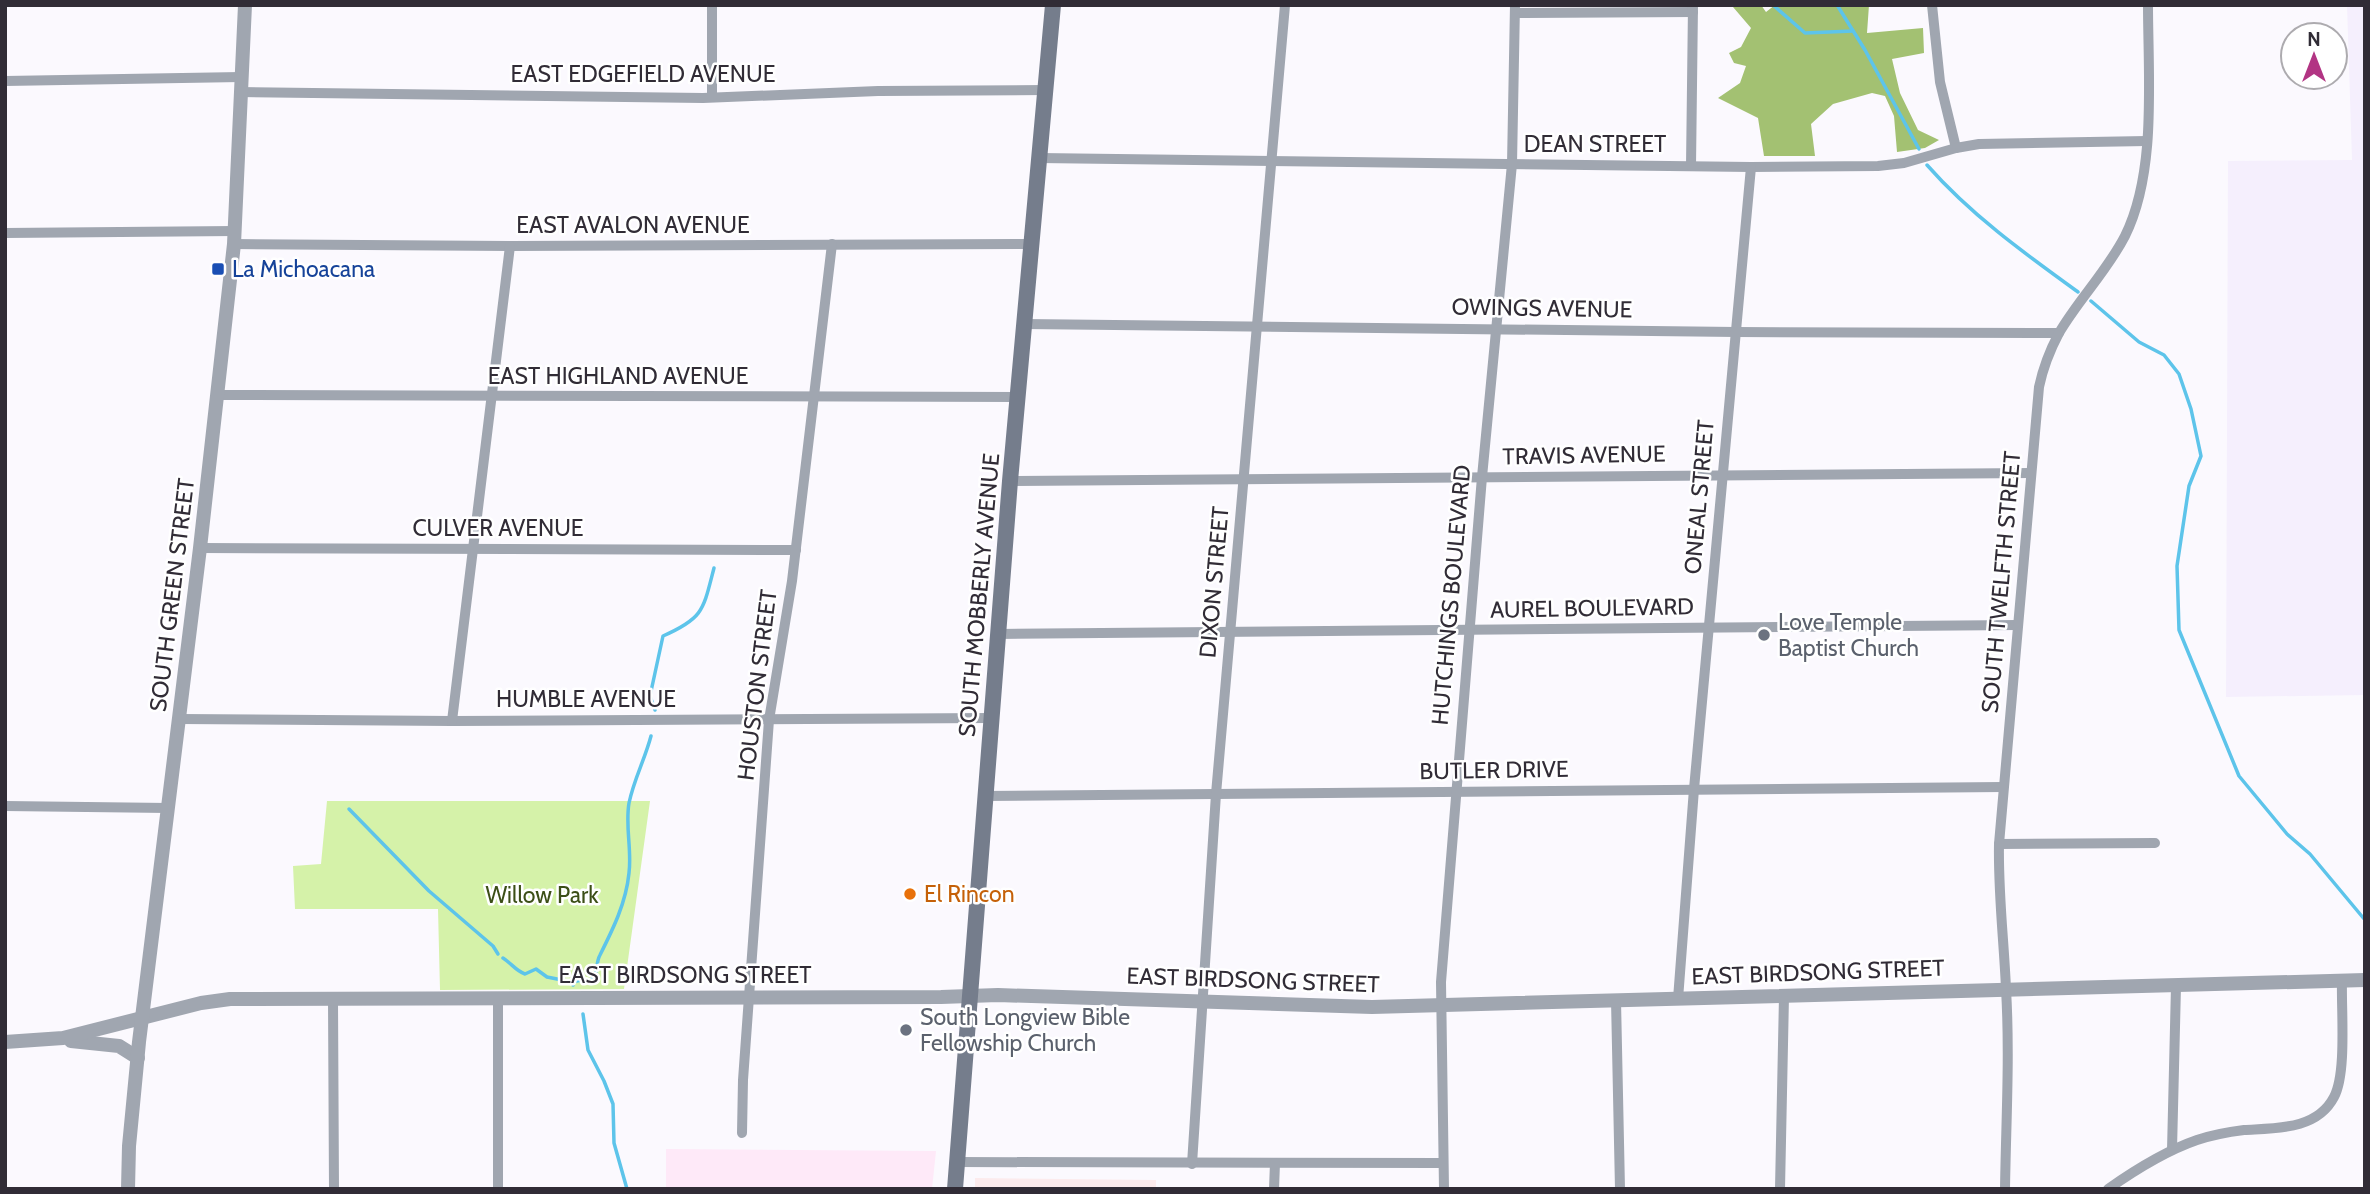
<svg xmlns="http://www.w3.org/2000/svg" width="2370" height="1194" font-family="Cabin,sans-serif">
  <rect width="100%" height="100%" fill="#fbf9fe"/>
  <path fill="#fee9f8" d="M 666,1149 L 936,1151 L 932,1189 L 666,1189 Z"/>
  <path fill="#f5effd" d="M 2347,5 L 2365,5 L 2365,695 L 2226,697 L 2228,161 L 2352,160 Z"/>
  <path fill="#fcebed" d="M 975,1178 L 1156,1180 L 1156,1189 L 975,1189 Z"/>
  <path fill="#d5f2a9" d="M 327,801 L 650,801 L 624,989 L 440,990 L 438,909 L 295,909 L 293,866 L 321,864 Z"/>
  <path fill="#a3c172" d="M 1705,5 L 1761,5 L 1766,12 L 1775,5 L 1869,5 L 1867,33 L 1923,28 L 1924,53 L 1892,59 L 1900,93 L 1918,130 L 1939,140 L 1925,148 L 1897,152 L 1894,116 L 1885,96 L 1872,93 L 1833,104 L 1811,124 L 1815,156 L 1764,156 L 1758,118 L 1718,98 L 1740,83 L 1746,66 L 1734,63 L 1729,53 L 1741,47 L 1751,28 L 1733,7 Z"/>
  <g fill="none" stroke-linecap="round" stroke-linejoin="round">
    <g stroke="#5dc4ea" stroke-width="3.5">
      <path d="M 1773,5 L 1805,33 L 1853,31"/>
      <path d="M 1837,5 L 1865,50 L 1919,149"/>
      <path d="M 1927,165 C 1971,215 2024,253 2078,292"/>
      <path d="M 2091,301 L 2139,342 L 2164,355 L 2179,374 L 2191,409 L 2201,456 L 2189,486 L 2177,566 L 2179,630 L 2239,776 L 2287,834 L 2310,854 L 2365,920"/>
      <path d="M 655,710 L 650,696 L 663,636 C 704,618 703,610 714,568"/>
      <path d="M 349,809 L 429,891 L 493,946 L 498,954"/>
      <path d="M 503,958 C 511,963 516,971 525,974 L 536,969 L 547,977 L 572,982 L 573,985"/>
      <path d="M 572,982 L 582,980 L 587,982 C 601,975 594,966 600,955 C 613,929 626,903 629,873 C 632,850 625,826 629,803 C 634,779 645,759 651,736"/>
      <path d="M 583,1014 L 588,1050 L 604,1081 L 613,1104 L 614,1143 L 627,1189"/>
    </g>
    <g stroke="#a0a6b0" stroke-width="10">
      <path d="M 1932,5 L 1940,82 L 1956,148"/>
      <path d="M 1515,13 L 1693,12"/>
      <path d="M 5,81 L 241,77"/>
      <path d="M 240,92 L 703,98 L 878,91 L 1045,90"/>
      <path d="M 712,97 L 712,5"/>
      <path d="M 1039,158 L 1751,167 L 1878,166 L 1904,163 L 1956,148 L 1979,144 L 2147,141"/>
      <path d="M 1691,166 L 1693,5"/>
      <path d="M 5,233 L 235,231"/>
      <path d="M 234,244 L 510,246 L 1032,244"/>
      <path d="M 1024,324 L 1736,332 L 2059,333"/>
      <path d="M 219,395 L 1018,397"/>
      <path d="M 1010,481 L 2031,473"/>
      <path d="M 200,548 L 796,550"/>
      <path d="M 998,634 L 2018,625"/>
      <path d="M 180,719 L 452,721 L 992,718"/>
      <path d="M 452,721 L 510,246"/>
      <path d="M 985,796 L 2003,787"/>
      <path d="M 5,806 L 168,808"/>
      <path d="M 1999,844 L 2155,843"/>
      <path d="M 498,999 L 498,1189"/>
      <path d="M 1678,999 L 1694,789 L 1751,167"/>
      <path d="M 333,1000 L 334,1189"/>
      <path d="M 1616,1000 L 1620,1189"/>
      <path d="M 742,1133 L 743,1080 L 769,720 L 792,581 L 832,244"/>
      <path d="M 2172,1150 L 2176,986"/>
      <path d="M 957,1162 L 1443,1163"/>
      <path d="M 1192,1164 L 1216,794 L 1285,5"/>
      <path d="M 1274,1189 L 1275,1163"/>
      <path d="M 1444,1189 L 1441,982 L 1482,477 L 1512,164 L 1515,5"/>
      <path d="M 1780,1189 L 1784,996"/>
      <path d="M 2005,1189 C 2006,1122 2010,1056 2006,989 C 2004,941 1998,893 1999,844 L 2039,387 C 2043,368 2050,350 2059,333 C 2079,299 2107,271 2125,236 C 2157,172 2148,77 2148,5"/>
      <path d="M 2108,1189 C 2135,1170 2165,1151 2197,1140 C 2212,1135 2228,1132 2244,1130 C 2276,1128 2317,1130 2334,1097 C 2347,1073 2341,1009 2342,980"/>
    </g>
    <g stroke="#a0a6b0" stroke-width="14">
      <path d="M 71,1041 L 119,1046 L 138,1058"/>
      <path d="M 5,1042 L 63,1038 L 201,1003 L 230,999 L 941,997 L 998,995 L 1372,1007 L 2365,980"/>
      <path d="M 128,1189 L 129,1146 L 139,1042 L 200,548 L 234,244 L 245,5"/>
    </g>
    <path stroke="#757d8c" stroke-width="16" d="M 955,1189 L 1010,481 L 1053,5"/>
  </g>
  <rect fill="#1a4fb4" stroke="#fff" stroke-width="2.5" x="211" y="262" width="14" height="14" rx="3.5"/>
  <g fill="#6b7280" stroke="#fff" stroke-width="2.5">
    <circle cx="1764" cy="635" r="7"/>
    <circle cx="906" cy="1030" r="7"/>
  </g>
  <circle fill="#e8710a" stroke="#fff" stroke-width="2.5" cx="910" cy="894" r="7"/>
  <g text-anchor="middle" stroke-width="5" stroke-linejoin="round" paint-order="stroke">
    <g font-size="23" fill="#312c36" stroke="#fff">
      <text x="643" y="82">EAST EDGEFIELD AVENUE</text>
      <text x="1595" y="152">DEAN STREET</text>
      <text x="633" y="233">EAST AVALON AVENUE</text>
      <text transform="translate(1542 308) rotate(1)" y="8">OWINGS AVENUE</text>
      <text x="618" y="384">EAST HIGHLAND AVENUE</text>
      <text transform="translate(1584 455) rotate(-1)" y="8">TRAVIS AVENUE</text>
      <text transform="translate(1699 497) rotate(-85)" y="8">ONEAL STREET</text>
      <text x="498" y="536">CULVER AVENUE</text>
      <text transform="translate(1214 582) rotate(-85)" y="8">DIXON STREET</text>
      <text transform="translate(2001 582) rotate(-85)" y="8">SOUTH TWELFTH STREET</text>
      <text transform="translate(172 595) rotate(-83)" y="8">SOUTH GREEN STREET</text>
      <text transform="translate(979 595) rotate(-85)" y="8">SOUTH MOBBERLY AVENUE</text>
      <text transform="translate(1451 595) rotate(-85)" y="8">HUTCHINGS BOULEVARD</text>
      <text transform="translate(1592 608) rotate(-1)" y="8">AUREL BOULEVARD</text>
      <text transform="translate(757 685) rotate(-83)" y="8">HOUSTON STREET</text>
      <text x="586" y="707">HUMBLE AVENUE</text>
      <text transform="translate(1494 770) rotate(-1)" y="8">BUTLER DRIVE</text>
      <text transform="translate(1818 972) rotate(-2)" y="8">EAST BIRDSONG STREET</text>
      <text x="685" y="983">EAST BIRDSONG STREET</text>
      <text transform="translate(1253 980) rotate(2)" y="8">EAST BIRDSONG STREET</text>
    </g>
    <g font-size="23" fill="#164399" stroke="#fff" text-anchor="start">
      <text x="232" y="277">La Michoacana</text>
    </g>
    <g font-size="23" fill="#5b616d" stroke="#fff" text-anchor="start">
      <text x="1778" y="630">Love Temple<tspan x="1778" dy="26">Baptist Church</tspan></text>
      <text x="920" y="1025">South Longview Bible<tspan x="920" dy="26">Fellowship Church</tspan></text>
    </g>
    <g font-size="23" fill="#c56008" stroke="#fff" text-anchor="start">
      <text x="924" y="902">El Rincon</text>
    </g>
    <g font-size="23" fill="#3c4f17" stroke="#fff">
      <text x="542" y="903">Willow Park</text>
    </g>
  </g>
  <rect width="2370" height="1194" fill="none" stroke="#312c36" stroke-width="14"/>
  <g transform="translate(2314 56)"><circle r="33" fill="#ffffff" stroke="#adabaf" stroke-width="2"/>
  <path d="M0-5L12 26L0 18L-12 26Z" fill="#b23483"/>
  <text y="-10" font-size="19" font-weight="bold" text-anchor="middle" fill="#312c36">N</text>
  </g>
</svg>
